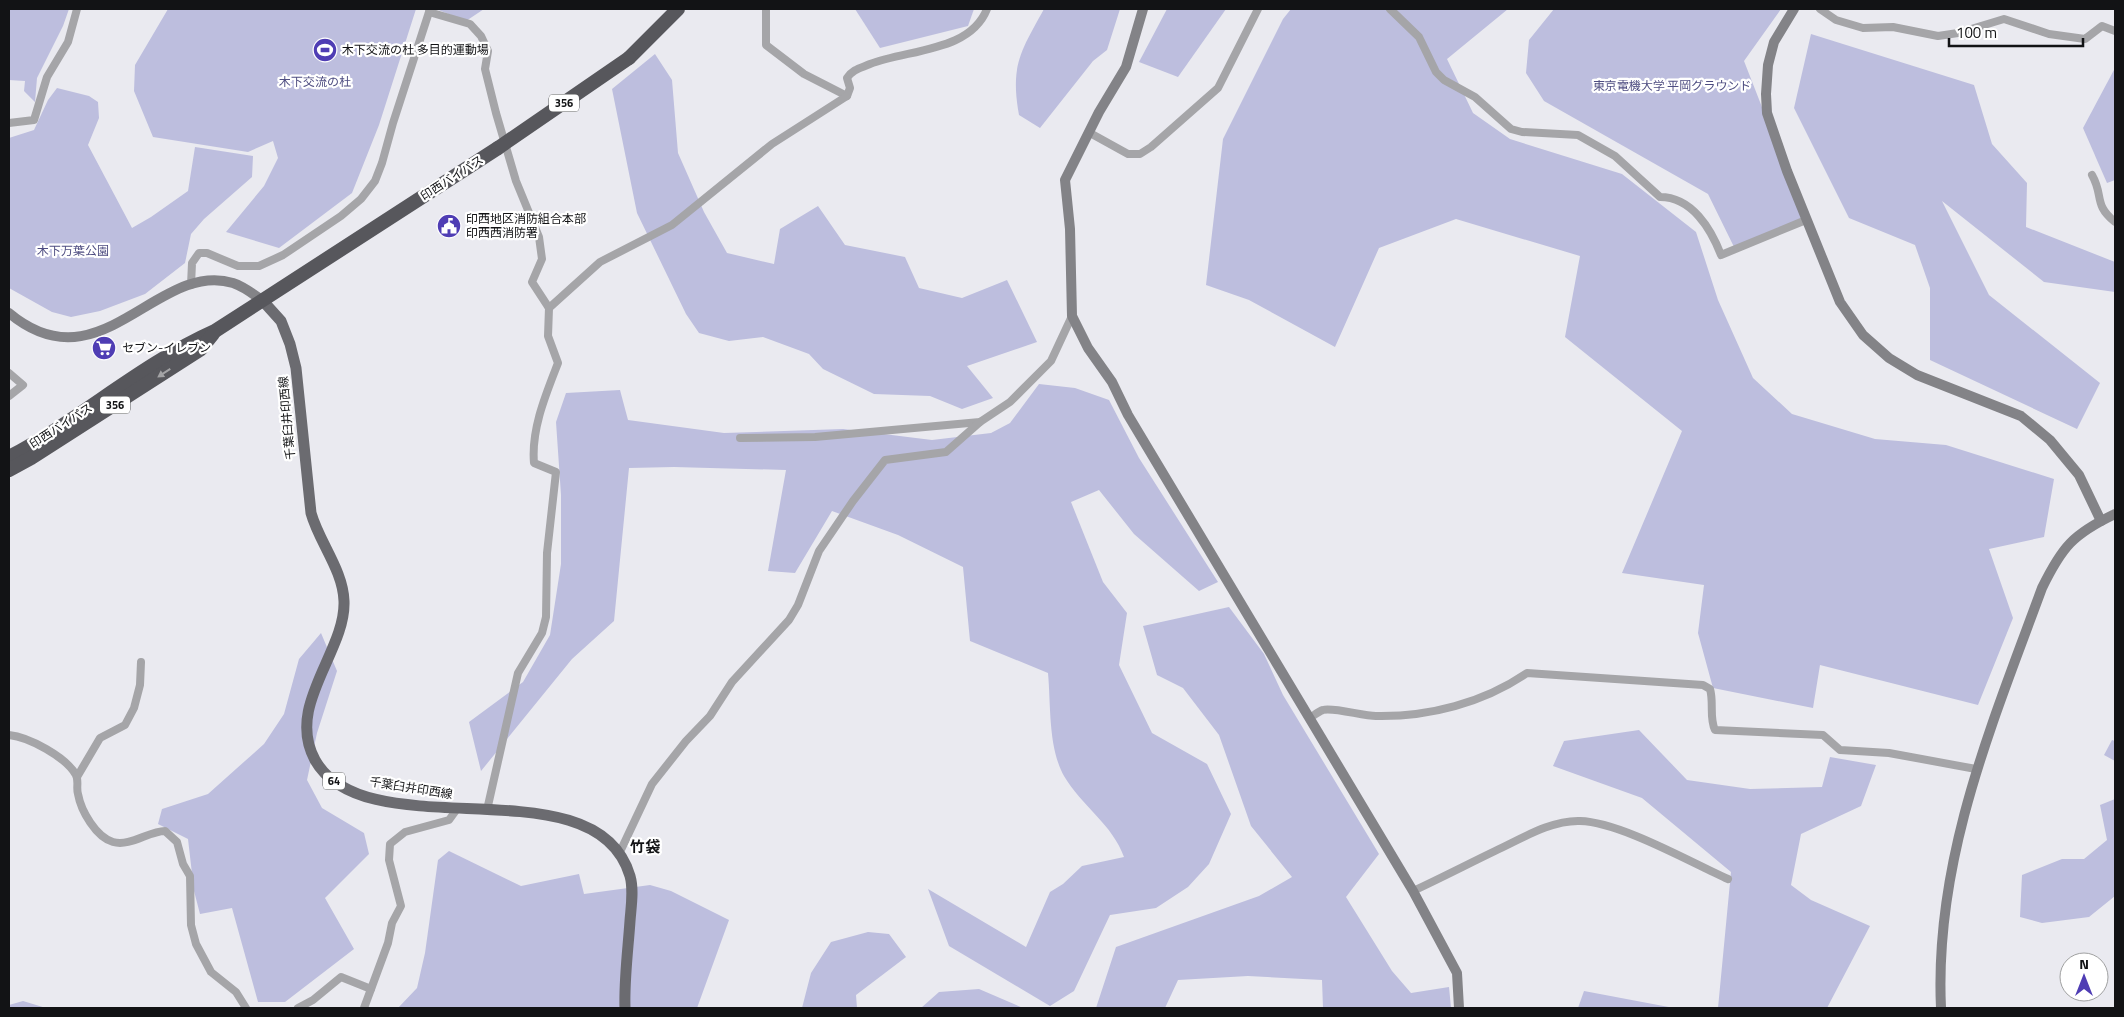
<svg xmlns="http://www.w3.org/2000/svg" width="2124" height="1017" font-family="'Titillium Web','Noto Sans JP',sans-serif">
  <rect width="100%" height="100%" fill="#eaeaf0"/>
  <g fill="#bdbede">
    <path d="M 9,9 L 69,9 L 63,26 L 37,78 L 35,102 L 24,91 L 25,81 L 9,80 Z"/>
    <path d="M 168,9 L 416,9 L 379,125 L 352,193 L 279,248 L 226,232 L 264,186 L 278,158 L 273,141 L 248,152 L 153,137 L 134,91 L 135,65 Z"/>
    <path d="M 436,9 L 484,9 L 466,21 Z"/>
    <path d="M 855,9 L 974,9 L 968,26 L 880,48 Z"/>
    <path d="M 1044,9 L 1120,9 L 1107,50 L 1093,61 L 1040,128 L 1019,115 C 1010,65 1021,51 1044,9 Z"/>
    <path d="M 1167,9 L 1226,9 L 1178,77 L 1139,62 Z"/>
    <path d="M 1291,9 L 1508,9 L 1447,59 L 1473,113 L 1510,139 L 1622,174 L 1696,232 L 1718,300 L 1753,378 L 1792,414 L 1875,439 L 1946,445 L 2054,479 L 2044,537 L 1989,549 L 2013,618 L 1978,705 L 1820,665 L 1813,708 L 1713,688 L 1698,633 L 1704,585 L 1622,573 L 1682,431 L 1565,337 L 1580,256 L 1456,219 L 1379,248 L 1335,347 L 1249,300 L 1206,285 L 1223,139 L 1283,19 Z"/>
    <path d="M 1554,9 L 1781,9 L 1744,61 L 1806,220 L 1735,249 L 1708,194 L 1544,101 L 1526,73 L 1529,40 Z"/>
    <path d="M 1811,34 L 1974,85 L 1992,144 L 2027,183 L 2026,227 L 2115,262 L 2115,292 L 2044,282 L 1942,201 L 1989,295 L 2100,383 L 2077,429 L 1930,360 L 1930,288 L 1915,245 L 1849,218 L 1794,108 Z"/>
    <path d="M 655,54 L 672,80 L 678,153 L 704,212 L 727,253 L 774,264 L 780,229 L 818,206 L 845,245 L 905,257 L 919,288 L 962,298 L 1007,280 L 1037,342 L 967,366 L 993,398 L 962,409 L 930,396 L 874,394 L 823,369 L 809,354 L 763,337 L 729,341 L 699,333 L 686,314 L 637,213 L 612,89 Z"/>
    <path d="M 2115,68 L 2115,180 L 2107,183 L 2083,128 Z"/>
    <path d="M 57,88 L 89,96 L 98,102 L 99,118 L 88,145 L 132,228 L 151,217 L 188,191 L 195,147 L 253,156 L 252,177 L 204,219 L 191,234 L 185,263 L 145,294 L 100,311 L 71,317 L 52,312 L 9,288 L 9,138 L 34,130 L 48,100 Z"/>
    <path d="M 1039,384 L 1075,388 L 1109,400 L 1139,458 L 1218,582 L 1199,591 L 1134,534 L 1099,490 L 1071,502 L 1103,582 L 1127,613 L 1119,665 L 1152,733 L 1207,764 L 1231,814 L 1209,864 L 1188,887 L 1156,908 L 1110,915 L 1074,991 L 1050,1006 L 949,946 L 928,889 L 1026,947 L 1050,892 L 1063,884 L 1082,866 L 1124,857 C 1113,825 1081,805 1064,776 C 1048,747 1051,706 1048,673 L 970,641 L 963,567 L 898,535 L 832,511 L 795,573 L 768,571 L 786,470 L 674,467 L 629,468 L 614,621 L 572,659 L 481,771 L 469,722 L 523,682 L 550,635 L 561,564 L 561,495 L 556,422 L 566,393 L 620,390 L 628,420 L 724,433 L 843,429 L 932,440 L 991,433 L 1010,423 Z"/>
    <path d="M 1229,607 L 1264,654 L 1283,695 L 1379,854 L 1346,897 L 1392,971 L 1411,993 L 1449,987 L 1451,1008 L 1323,1008 L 1322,980 L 1248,976 L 1178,980 L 1165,1008 L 1096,1008 L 1116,947 L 1259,896 L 1292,877 L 1251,826 L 1219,735 L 1183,688 L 1157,675 L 1143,626 Z"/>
    <path d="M 321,633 L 337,671 L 317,733 L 307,780 L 322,808 L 364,833 L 369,854 L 325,898 L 354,949 L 285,1002 L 258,1002 L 232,908 L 200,914 L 194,891 L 188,839 L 158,824 L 162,809 L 208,794 L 264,744 L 284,714 L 299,659 Z"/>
    <path d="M 1639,730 L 1687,780 L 1750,789 L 1822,787 L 1830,757 L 1876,765 L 1861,806 L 1801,834 L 1791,885 L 1811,900 L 1870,926 L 1827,1008 L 1718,1008 L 1731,872 L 1642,798 L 1553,766 L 1564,741 Z"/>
    <path d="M 2112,740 L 2115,741 L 2115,761 L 2104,755 Z"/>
    <path d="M 2115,799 L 2115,896 L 2089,917 L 2042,923 L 2020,917 L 2022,875 L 2062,859 L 2084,859 L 2107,840 L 2100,805 Z"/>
    <path d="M 449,851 L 521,886 L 579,874 L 584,894 L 650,885 L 671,891 L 729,920 L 697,1008 L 398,1008 L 417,988 L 425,953 L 438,860 Z"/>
    <path d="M 868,932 L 889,934 L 906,957 L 856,995 L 857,1008 L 802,1008 L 811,973 L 831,942 Z"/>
    <path d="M 979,989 L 1023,1008 L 921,1008 L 939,992 Z"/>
    <path d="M 1584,991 L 1674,1008 L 1578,1008 Z"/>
    <path d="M 23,1001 L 46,1008 L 9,1008 L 9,1005 Z"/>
  </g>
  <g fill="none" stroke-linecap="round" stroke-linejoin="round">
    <g stroke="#a5a5a8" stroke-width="8">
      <path d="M 766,9 L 766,45 L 804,74 L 847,96"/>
      <path d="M 1390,9 L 1419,37 L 1436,72 L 1444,80 L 1475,97 L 1511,129 L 1522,132 L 1578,135 L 1615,156 L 1660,197 C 1692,197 1711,229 1721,255 L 1806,220"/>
      <path d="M 1820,9 L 1836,20 L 1863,28 L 1893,27 L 1938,36 L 1958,33 L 2004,19 L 2049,34 L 2085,39 L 2102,26 L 2115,31"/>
      <path d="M 429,12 L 470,24 L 481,36 L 488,51 L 485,69 L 496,113 L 516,181 L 539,237 L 542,259 L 532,282 L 549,308 L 548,336 L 558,363 C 546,394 531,429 534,463 L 556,472 L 547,553 L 546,617 L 542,633 L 518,673 L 487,810"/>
      <path d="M 9,123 L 34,120 L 47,77 L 68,42 L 77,9"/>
      <path d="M 1090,133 L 1128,154 L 1140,154 L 1151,147 L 1218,88 L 1258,9"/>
      <path d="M 2092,175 C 2104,196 2093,204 2115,222"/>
      <path d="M 191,285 L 192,263 L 199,253 L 207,253 L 238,266 L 259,266 L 283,255 L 341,216 L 361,199 L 375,181 L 382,163 L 393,123 L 430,9"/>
      <path d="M 549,308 L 600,262 L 672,225 L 772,144 L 847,96 L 850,88 L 847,78 C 853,69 861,68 870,64 C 909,49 970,52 987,9"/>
      <path d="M 9,373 L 23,385 L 9,396"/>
      <path d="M 740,438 L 815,437 L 980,422 L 1010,402 L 1051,361 L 1072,316"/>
      <path d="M 1310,718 C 1313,716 1319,711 1323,710 C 1333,707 1363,716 1376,716 C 1429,717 1483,703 1527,673 L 1703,685 L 1710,689 C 1714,702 1709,718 1715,730 L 1823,735 L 1840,750 L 1889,753 L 1976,769"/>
      <path d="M 9,735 C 29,737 66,757 76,775 C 79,781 76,788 78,794 C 81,811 96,837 113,842 C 130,847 149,831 165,831 L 177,842 L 183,864 L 190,876 L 191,925 L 196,944 L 211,972 L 236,992 L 246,1008"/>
      <path d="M 77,777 L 100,738 L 125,725 L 134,708 L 140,685 L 141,662"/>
      <path d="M 619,854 L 652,784 L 686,741 L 710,716 L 732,682 L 789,620 L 798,605 L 819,551 L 853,501 L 885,460 L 946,452 L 980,422"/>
      <path d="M 1413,891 C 1441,878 1468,864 1495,851 C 1521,839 1551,820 1580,821 C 1620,822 1690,862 1728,879"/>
      <path d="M 298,1008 L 313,1000 L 341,977 L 371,989"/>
      <path d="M 364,1008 L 388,943 L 392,923 L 401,906 L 389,860 L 390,844 L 405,832 L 449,820 L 457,809"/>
    </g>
    <g stroke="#838387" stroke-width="10">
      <path d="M 1143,9 L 1126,67 L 1099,112 L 1065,180 L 1070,229 L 1072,316 L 1088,348 L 1112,382 L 1128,415 L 1413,891 L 1457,973 L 1459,1008"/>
      <path d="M 1794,9 L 1774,42 L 1768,65 L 1766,94 L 1767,113 L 1787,171 L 1840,302 L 1863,335 L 1889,358 L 1917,375 L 2021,416 L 2050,440 L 2079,475 L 2101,521"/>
      <path d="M 9,313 C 100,389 157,260 233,283 C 245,287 253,294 263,301"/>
      <path d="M 1941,1008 C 1934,860 1992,724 2042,588 C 2062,547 2073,534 2115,514"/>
    </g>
    <path stroke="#6b6b70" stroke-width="11" d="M 263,301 L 281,321 L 290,344 L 296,368 L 311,513 C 319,542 343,570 344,601 C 346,652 285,705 315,760 C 367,852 596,760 630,876 C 634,890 631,907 630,921 C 628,950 624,980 625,1008"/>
    <g stroke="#57575c" stroke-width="14">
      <path d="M 629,58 L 678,9"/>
      <path d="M 9,457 C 80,420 141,364 215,331 L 498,148"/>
      <path d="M 9,470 L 31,458 L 201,349 L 213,334"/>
    </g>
    <path stroke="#57575c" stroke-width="14" d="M 498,148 L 629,58"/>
  </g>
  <defs><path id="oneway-solid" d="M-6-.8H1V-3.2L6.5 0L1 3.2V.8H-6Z" transform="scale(1.25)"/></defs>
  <use fill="#a3a3a5" href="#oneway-solid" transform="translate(164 373) rotate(147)"/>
  <defs>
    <g id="stadium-disc" transform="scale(1.25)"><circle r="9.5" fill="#4f3db4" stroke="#fff"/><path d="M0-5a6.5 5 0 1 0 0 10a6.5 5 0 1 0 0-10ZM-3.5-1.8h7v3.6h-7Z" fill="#fff"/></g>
    <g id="civic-disc" transform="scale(1.25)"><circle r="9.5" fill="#4f3db4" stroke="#fff"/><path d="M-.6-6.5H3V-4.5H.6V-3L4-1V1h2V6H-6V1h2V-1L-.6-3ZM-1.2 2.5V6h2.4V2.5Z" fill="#fff"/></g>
    <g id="supermarket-disc" transform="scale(1.25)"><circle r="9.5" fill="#4f3db4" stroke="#fff"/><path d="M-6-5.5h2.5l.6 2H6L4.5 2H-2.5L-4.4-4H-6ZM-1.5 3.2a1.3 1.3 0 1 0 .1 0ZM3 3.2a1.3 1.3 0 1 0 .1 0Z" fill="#fff"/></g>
  </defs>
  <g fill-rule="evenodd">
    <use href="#stadium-disc" x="325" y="50"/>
    <use href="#civic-disc" x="449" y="226"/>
    <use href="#supermarket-disc" x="104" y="348"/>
  </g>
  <g text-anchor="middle" stroke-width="4.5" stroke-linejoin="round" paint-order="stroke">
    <g fill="#fff" stroke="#595a5b" stroke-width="1">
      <rect x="549" y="94.5" width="30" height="17" rx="4"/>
      <rect x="100" y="396.5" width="30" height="17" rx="4"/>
      <rect x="323" y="772.5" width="22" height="17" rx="4"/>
    </g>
    <g font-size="11" font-weight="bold" fill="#121315">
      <text x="564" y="107">356</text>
      <text x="115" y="409">356</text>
      <text x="334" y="785">64</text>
    </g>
    <g font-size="12" fill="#121315" stroke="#fff" text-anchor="start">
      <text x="342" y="54">木下交流の杜 多目的運動場</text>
      <text x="466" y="223">印西地区消防組合本部<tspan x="466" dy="14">印西西消防署</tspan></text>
      <text x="122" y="352">セブン-イレブン</text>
    </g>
    <g font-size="12" fill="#4e4d81" stroke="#fff">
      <text x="315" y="86">木下交流の杜</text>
      <text x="1672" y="90">東京電機大学 平岡グラウンド</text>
      <text x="73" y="255">木下万葉公園</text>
    </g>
    <g font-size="12" fill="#121315" stroke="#fff">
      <text transform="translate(452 178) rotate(-33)" y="4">印西バイパス</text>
      <text transform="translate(287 418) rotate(-95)" y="4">千葉臼井印西線</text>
      <text transform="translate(61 426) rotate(-33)" y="4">印西バイパス</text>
      <text transform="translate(411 788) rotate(9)" y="4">千葉臼井印西線</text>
    </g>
    <g font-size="15" font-weight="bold" fill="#121315" stroke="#fff">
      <text x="645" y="852">竹袋</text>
    </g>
  </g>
  <rect width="2124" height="1017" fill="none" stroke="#121315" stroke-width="20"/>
  <g transform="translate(2084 977)"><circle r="24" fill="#ffffff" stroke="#a0a1a1"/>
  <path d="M0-4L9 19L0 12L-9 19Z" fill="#4f3db4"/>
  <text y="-8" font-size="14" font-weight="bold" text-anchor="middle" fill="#121315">N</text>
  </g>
  <path d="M1949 38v8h134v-8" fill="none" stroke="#121315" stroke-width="2.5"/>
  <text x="1956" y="38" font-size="15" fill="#121315" stroke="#ffffff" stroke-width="4" paint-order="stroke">100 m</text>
</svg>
